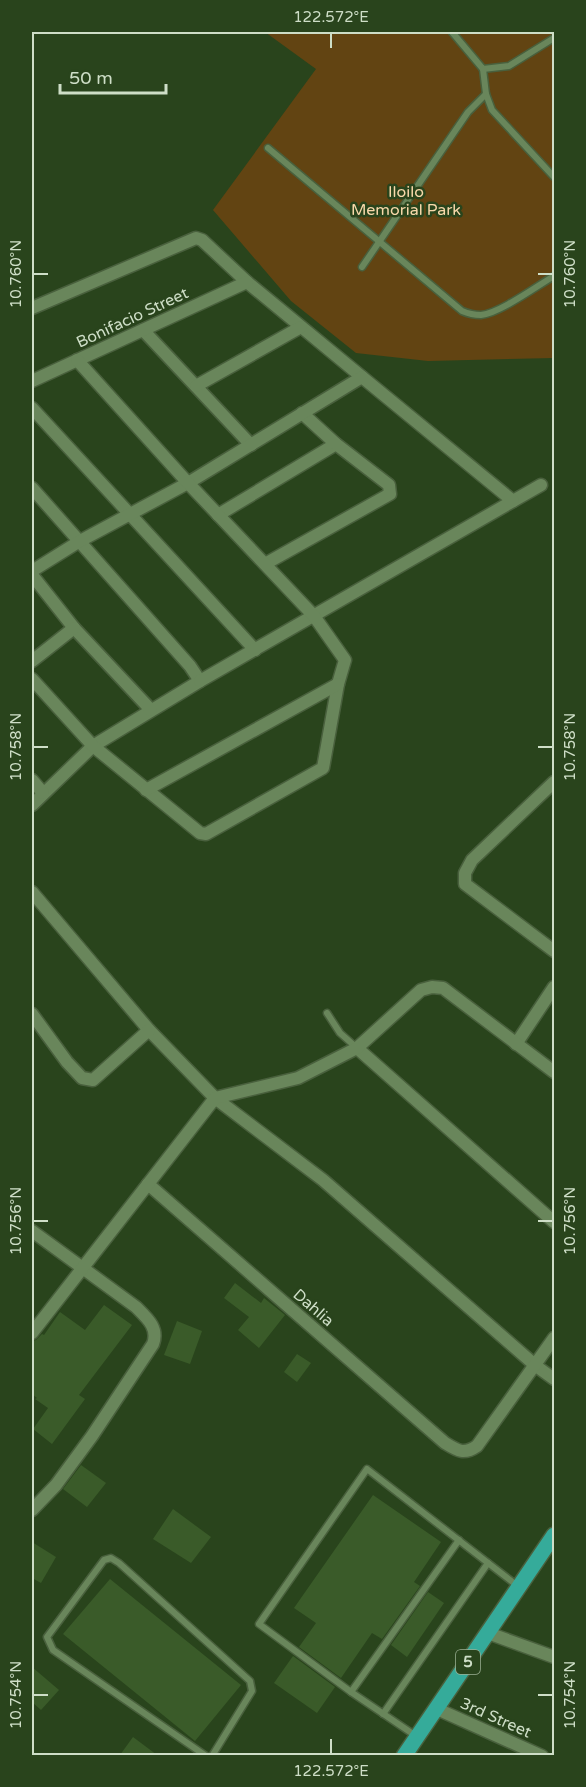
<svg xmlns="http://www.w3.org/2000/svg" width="586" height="1787" font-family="'Varela Round',sans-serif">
  <rect width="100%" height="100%" fill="#29441c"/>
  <path fill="#624412" d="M 265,32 L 554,32 L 554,358 L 428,361 L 356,353 L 291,301 L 213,210 L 316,69 Z"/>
  <g fill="#3a5b29">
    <path d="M 235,1283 L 261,1303 L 264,1298 L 285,1315 L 259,1348 L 238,1330 L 249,1317 L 224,1298 Z"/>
    <path d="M 104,1305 L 132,1325 L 79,1395 L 85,1399 L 52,1444 L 33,1429 L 48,1408 L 35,1399 L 37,1398 L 32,1394 L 32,1341 L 36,1340 L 42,1334 L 44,1335 L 60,1312 L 85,1330 Z"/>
    <path d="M 177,1321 L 202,1331 L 190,1364 L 164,1355 Z"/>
    <path d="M 297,1354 L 311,1363 L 297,1382 L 284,1372 Z"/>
    <path d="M 81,1465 L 106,1483 L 87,1507 L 63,1489 Z"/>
    <path d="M 373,1495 L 441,1542 L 414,1582 L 420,1586 L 382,1639 L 372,1633 L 341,1678 L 299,1647 L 316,1623 L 294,1608 Z"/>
    <path d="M 173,1509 L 211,1537 L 191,1563 L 153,1539 Z"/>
    <path d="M 32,1542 L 56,1557 L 41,1583 L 32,1578 Z"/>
    <path d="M 110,1579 L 241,1685 L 195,1741 L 63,1634 Z"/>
    <path d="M 428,1592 L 444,1603 L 407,1657 L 391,1645 Z"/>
    <path d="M 293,1656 L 335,1687 L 317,1713 L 274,1683 Z"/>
    <path d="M 32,1667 L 59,1690 L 41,1710 L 32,1702 Z"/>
    <path d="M 133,1737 L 157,1755 L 120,1755 Z"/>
  </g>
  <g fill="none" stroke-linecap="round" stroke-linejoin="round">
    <g stroke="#49603d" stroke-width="9">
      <g id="service">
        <path d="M 452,32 L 483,69 L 509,66 L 554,38"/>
        <path d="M 483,69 L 486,94 L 492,110 L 554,177"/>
        <path d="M 268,148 L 462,311 C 469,314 474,315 481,315 C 500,313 537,286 554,276"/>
        <path d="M 362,267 L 468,112 L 486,94"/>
        <path d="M 327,1013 L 340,1033 L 357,1048"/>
        <path d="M 351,1692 L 459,1540"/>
        <path d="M 383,1714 L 488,1563"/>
        <path d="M 416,1736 L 351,1692 L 259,1624 L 367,1469 L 519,1587"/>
        <path d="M 206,1756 L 53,1650 L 47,1637 L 104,1560 L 111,1558 L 119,1563 L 250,1681 L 252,1691 L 212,1756"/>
      </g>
    </g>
    <g stroke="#49603d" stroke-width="15">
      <g id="minor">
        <path d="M 32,308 L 196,238 L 202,240 L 247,282 L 362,377"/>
        <path d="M 143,330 L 251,445"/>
        <path d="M 32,381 L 247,282"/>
        <path d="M 196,386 L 301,327"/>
        <path d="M 32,408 L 255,650"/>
        <path d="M 32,488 L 190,666 L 200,681 L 93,746 L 32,805"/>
        <path d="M 513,501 L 541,485"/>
        <path d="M 218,515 L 336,444"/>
        <path d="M 265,564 L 390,494 L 389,485 L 336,444 L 302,413"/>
        <path d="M 32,571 L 80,541 L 188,483 L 362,377 L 513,501 L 200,681"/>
        <path d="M 32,575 L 74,628 L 151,710"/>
        <path d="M 32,661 L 74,628"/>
        <path d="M 32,679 L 93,746 L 200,833 L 206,834 L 323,768 L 338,684 L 345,660 L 314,616 L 188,483 L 77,360"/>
        <path d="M 32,780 L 43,793"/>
        <path d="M 554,782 L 472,860 L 465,873 L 465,884 L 554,951"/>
        <path d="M 146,790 L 338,684"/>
        <path d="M 32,892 L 149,1030 L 215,1098 L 323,1180 L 536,1366 L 554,1379"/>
        <path d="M 32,1014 L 67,1062 L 82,1078 L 93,1080 L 149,1030"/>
        <path d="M 516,1044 L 554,987"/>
        <path d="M 357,1048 L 554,1222"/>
        <path d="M 148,1184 L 445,1443 C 458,1451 464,1455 477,1446 L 554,1338"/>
        <path d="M 32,1231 L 136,1307 C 147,1318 159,1328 153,1344 L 92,1436 L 56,1485 L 32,1510"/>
        <path d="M 32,1333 L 215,1098 L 298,1078 L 357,1048 L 421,990 L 432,987 L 443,988 L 554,1072"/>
        <path d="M 488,1633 L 554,1657"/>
        <path d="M 437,1709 L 542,1756"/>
      </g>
    </g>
    <g stroke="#49603d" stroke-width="18">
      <path id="primary" d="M 404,1756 L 554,1535"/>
    </g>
    <use href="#service" stroke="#69865b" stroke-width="6"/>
    <use href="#minor" stroke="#69865b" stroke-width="12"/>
    <use href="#primary" stroke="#35ab9a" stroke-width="15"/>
  </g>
  <path fill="none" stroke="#cedec7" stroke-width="2" d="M 331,33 L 331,48M 33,274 L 48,274M 538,274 L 553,274M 33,747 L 48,747M 538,747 L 553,747M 33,1221 L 48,1221M 538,1221 L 553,1221M 33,1695 L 48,1695M 538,1695 L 553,1695M 331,1739 L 331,1754"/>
  <g text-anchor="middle" stroke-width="5" stroke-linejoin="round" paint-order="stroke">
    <rect fill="#29441c" stroke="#9cb094" stroke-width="1.5" x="456" y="1650" width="24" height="24" rx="4.5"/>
    <g font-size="15" font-weight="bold" fill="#cedec7">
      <text x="468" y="1667">5</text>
    </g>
    <g font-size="16" fill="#f8d8aa" stroke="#29441c">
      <text x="406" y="197">Iloilo<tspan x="406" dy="18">Memorial Park</tspan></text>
    </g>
    <g font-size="16" fill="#cedec7" stroke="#29441c">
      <text transform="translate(132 317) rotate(-25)" y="6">Bonifacio Street</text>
      <text transform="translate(314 1307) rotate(41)" y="6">Dahlia</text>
      <text transform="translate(496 1717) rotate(24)" y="6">3rd Street</text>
    </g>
  </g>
  <rect width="586" height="1787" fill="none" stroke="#29441c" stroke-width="66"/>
  <path d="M60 84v9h106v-9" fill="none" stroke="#cedec7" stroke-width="3"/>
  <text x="69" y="84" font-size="18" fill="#cedec7" stroke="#29441c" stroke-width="4.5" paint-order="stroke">50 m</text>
  <rect x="33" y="33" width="520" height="1721" fill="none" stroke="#cedec7" stroke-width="2"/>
  <g font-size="15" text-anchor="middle" fill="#cedec7">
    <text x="331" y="22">122.572°E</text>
    <text transform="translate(16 274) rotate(-90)" y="5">10.760°N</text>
    <text transform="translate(570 274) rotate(-90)" y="5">10.760°N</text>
    <text transform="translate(16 747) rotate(-90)" y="5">10.758°N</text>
    <text transform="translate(570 747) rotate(-90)" y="5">10.758°N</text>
    <text transform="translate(16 1221) rotate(-90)" y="5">10.756°N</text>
    <text transform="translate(570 1221) rotate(-90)" y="5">10.756°N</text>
    <text transform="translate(16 1695) rotate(-90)" y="5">10.754°N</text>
    <text transform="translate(570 1695) rotate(-90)" y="5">10.754°N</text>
    <text x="331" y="1776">122.572°E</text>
  </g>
</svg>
